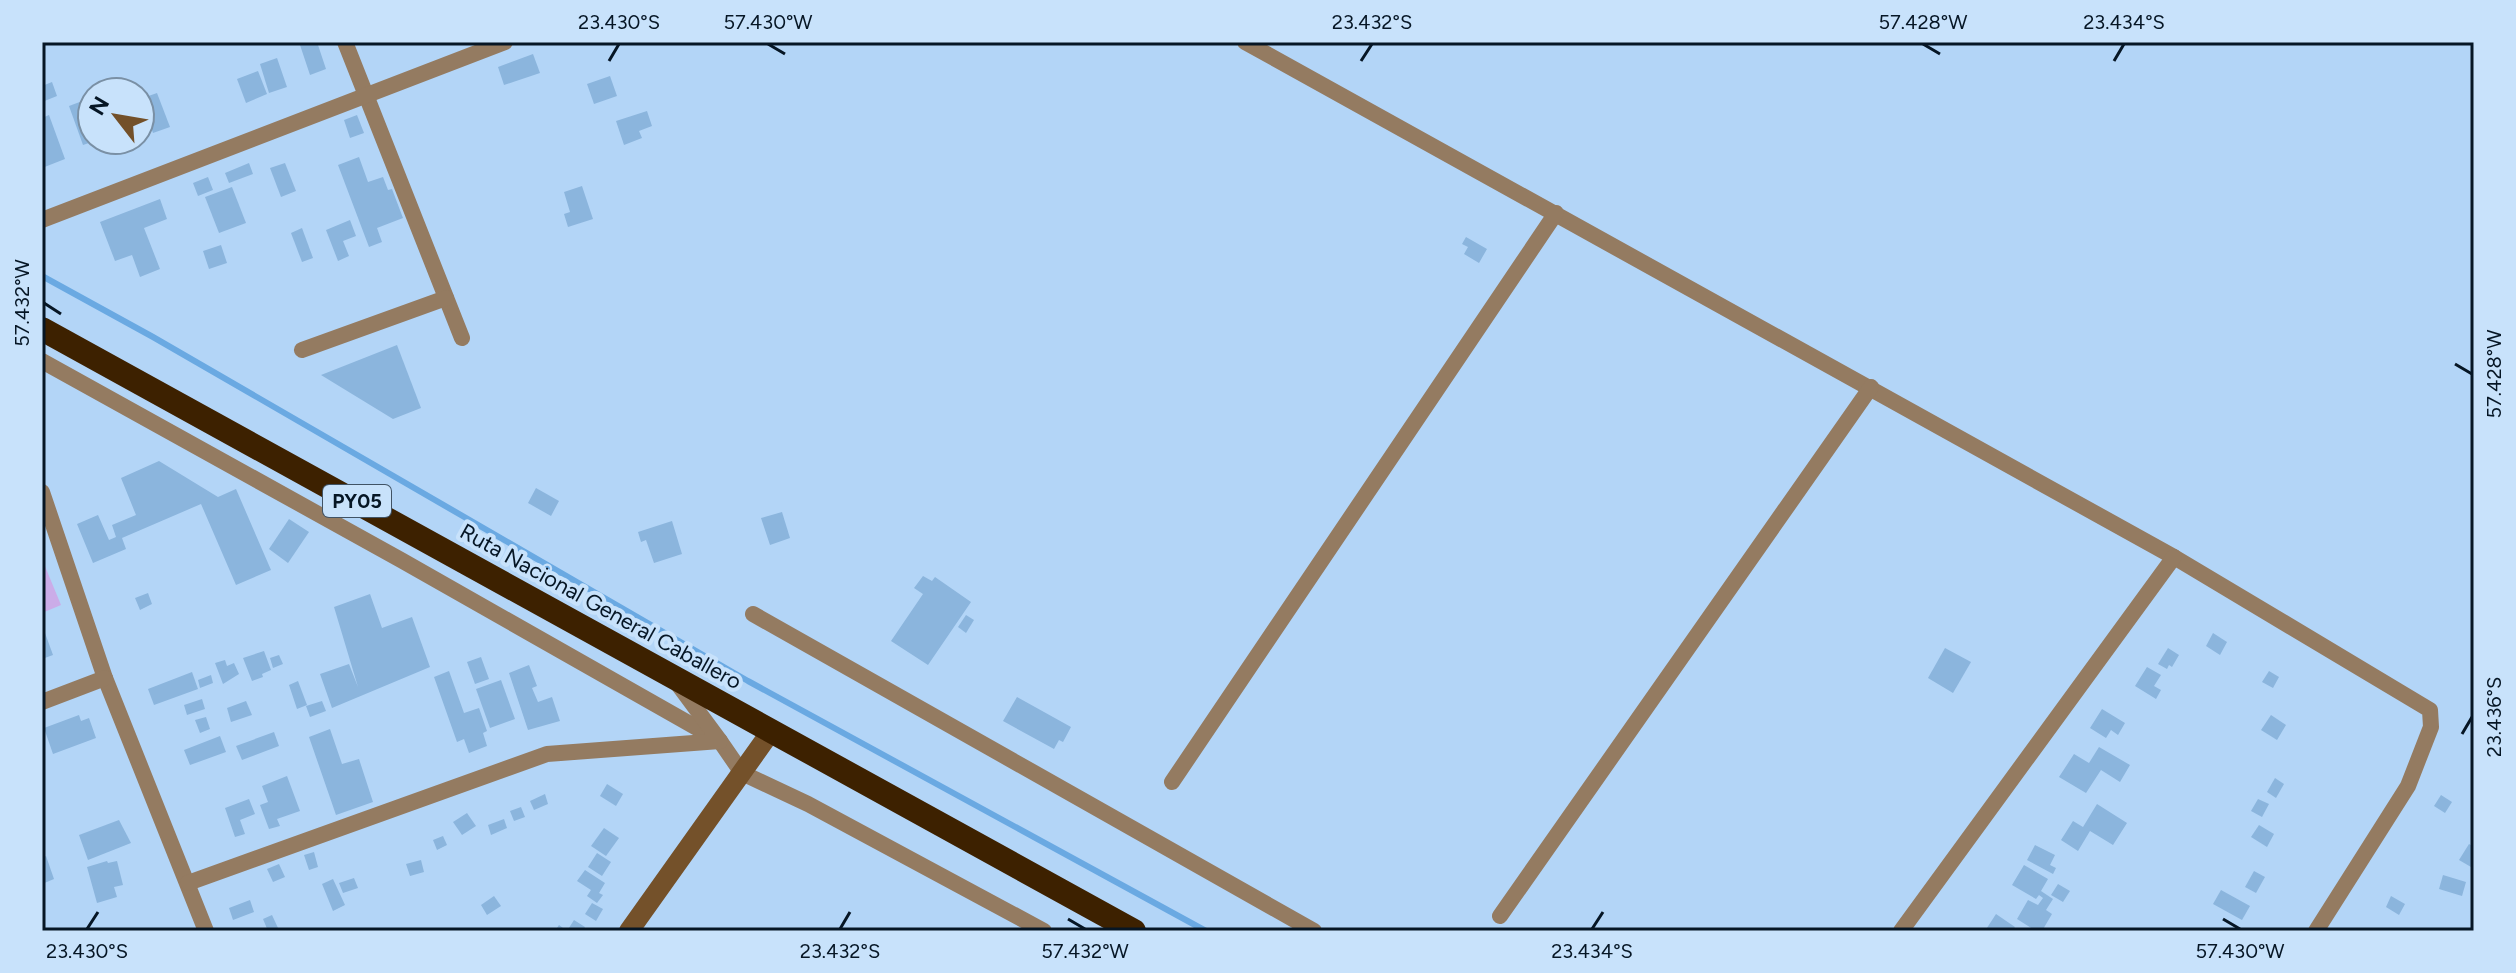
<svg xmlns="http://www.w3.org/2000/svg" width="2516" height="973" font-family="Figtree,sans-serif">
  <rect width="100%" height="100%" fill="#b3d5f7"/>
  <path fill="#cbace8" d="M 42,559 L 61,605 L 42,613 Z"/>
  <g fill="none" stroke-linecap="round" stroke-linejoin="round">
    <path stroke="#6aa9e2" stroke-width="6" d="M 42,276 L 153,337 L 748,681 L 1206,931"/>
  </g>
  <g fill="#8bb5dd">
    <path d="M 299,42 L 317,42 L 326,69 L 310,75 Z"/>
    <path d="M 533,54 L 540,73 L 504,85 L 498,67 Z"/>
    <path d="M 277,58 L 287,87 L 269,93 L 260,64 Z"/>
    <path d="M 258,71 L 267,94 L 246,103 L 237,79 Z"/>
    <path d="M 610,76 L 617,96 L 594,104 L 587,84 Z"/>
    <path d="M 52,82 L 57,96 L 42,102 L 42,86 Z"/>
    <path d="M 157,93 L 170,127 L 153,133 L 140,99 Z"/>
    <path d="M 85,100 L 92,118 L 92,142 L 83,145 L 69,106 Z"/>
    <path d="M 647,111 L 652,126 L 639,131 L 642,138 L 624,145 L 616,121 Z"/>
    <path d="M 49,115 L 65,159 L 42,168 L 42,118 Z"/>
    <path d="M 357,115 L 364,133 L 350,138 L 344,120 Z"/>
    <path d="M 359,157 L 368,182 L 383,177 L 388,190 L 392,189 L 403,218 L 377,228 L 382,242 L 369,247 L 338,165 Z"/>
    <path d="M 249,163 L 253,174 L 229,183 L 225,173 Z"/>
    <path d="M 285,163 L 296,191 L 281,197 L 270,168 Z"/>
    <path d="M 208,177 L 213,190 L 198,196 L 193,183 Z"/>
    <path d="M 582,186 L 593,219 L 568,227 L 564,214 L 570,212 L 564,192 Z"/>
    <path d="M 232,187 L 246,223 L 219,233 L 205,197 Z"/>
    <path d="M 160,199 L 167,219 L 144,228 L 160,269 L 140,277 L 132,255 L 115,261 L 100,222 Z"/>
    <path d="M 350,220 L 356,236 L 343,241 L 349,256 L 338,261 L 326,230 Z"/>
    <path d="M 302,228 L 313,258 L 302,262 L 291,233 Z"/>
    <path d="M 1466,237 L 1487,249 L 1479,263 L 1464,254 L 1468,247 L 1462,244 Z"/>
    <path d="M 221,245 L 227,263 L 209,269 L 203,251 Z"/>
    <path d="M 397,345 L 421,408 L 393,419 L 321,375 Z"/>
    <path d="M 159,461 L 218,497 L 236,489 L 271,570 L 236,585 L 201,504 L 122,538 L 126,549 L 93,563 L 77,524 L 98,515 L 109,540 L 116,537 L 112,525 L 136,515 L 121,478 Z"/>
    <path d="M 536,488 L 559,501 L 551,516 L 528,503 Z"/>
    <path d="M 782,512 L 790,538 L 770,545 L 761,518 Z"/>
    <path d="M 289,519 L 309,532 L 288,563 L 269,549 Z"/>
    <path d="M 672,521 L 682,554 L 654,563 L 646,540 L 641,542 L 638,532 Z"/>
    <path d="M 923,576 L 932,581 L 935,577 L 971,602 L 928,665 L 891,641 L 923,594 L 914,588 Z"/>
    <path d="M 148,593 L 152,604 L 140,610 L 135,598 Z"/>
    <path d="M 370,594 L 382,628 L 412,617 L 430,667 L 332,708 L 320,674 L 349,664 L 358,687 L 334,607 Z"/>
    <path d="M 966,615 L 974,620 L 966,633 L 958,627 Z"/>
    <path d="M 45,633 L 53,655 L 42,659 L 42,635 Z"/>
    <path d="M 2213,633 L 2227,642 L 2220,655 L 2206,646 Z"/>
    <path d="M 1945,648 L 1971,662 L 1953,693 L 1928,678 Z"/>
    <path d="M 2168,648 L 2179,655 L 2172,667 L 2169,665 L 2167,669 L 2158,664 Z"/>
    <path d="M 264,651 L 271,670 L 262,674 L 263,677 L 252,681 L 243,658 Z"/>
    <path d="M 279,655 L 283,664 L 273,668 L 270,658 Z"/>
    <path d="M 481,657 L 489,679 L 475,684 L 467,662 Z"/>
    <path d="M 225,660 L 227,666 L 234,663 L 239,674 L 223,684 L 215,663 Z"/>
    <path d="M 529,665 L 537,686 L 532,688 L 538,702 L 552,697 L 560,721 L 528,730 L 509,673 Z"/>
    <path d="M 2147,667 L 2161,675 L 2154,686 L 2161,690 L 2156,699 L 2135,686 Z"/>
    <path d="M 449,671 L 464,713 L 479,708 L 487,731 L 483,733 L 487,746 L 469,753 L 464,739 L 457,742 L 434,677 Z"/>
    <path d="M 2269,671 L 2279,677 L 2273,688 L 2262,682 Z"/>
    <path d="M 192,672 L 198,689 L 154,705 L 148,689 Z"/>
    <path d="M 211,675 L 213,683 L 200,688 L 198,680 Z"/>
    <path d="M 501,680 L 515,719 L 490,728 L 476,689 Z"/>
    <path d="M 298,681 L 307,705 L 297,709 L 289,685 Z"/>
    <path d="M 1017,697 L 1071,727 L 1063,742 L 1059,740 L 1054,749 L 1003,721 Z"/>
    <path d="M 202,699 L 205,709 L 187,715 L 184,705 Z"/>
    <path d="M 246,701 L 252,715 L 231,722 L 227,708 Z"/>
    <path d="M 322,701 L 326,711 L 310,717 L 306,706 Z"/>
    <path d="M 2102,709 L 2125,723 L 2118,735 L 2111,730 L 2106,738 L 2090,728 Z"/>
    <path d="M 79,715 L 81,721 L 89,718 L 96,738 L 53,754 L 44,728 Z"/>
    <path d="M 2271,715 L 2286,725 L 2277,740 L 2261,730 Z"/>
    <path d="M 206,717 L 210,729 L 200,733 L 195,720 Z"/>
    <path d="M 330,729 L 342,764 L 359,759 L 373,802 L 336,815 L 309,737 Z"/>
    <path d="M 274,732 L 279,746 L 242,760 L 236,746 Z"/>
    <path d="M 220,736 L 226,752 L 190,765 L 184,750 Z"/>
    <path d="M 2099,747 L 2130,765 L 2120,782 L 2101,770 L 2086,793 L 2059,777 L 2074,754 L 2089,763 Z"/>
    <path d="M 287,776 L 300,811 L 277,819 L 280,826 L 269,829 L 260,805 L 268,802 L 262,786 Z"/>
    <path d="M 2275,778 L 2284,784 L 2276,798 L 2267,792 Z"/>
    <path d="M 607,784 L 623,794 L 616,806 L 600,796 Z"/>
    <path d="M 545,794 L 548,804 L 534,810 L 530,801 Z"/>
    <path d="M 2441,795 L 2452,802 L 2445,813 L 2434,806 Z"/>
    <path d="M 249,799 L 255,814 L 240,820 L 245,834 L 235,837 L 225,808 Z"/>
    <path d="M 2258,799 L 2269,804 L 2262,817 L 2251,811 Z"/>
    <path d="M 2097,804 L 2127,823 L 2113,845 L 2090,831 L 2078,851 L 2061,840 L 2073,821 L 2083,827 Z"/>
    <path d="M 521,807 L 525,817 L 514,821 L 510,811 Z"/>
    <path d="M 467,813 L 476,826 L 462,835 L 453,822 Z"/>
    <path d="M 504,819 L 507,828 L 491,835 L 488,825 Z"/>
    <path d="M 119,820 L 131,843 L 88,860 L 79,835 Z"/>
    <path d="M 2259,825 L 2274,834 L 2267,847 L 2251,837 Z"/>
    <path d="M 604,828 L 619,838 L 606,856 L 591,846 Z"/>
    <path d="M 443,836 L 447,845 L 437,850 L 433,840 Z"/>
    <path d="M 2469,844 L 2474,847 L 2474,863 L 2471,867 L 2459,860 Z"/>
    <path d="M 2035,845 L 2055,855 L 2050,865 L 2056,868 L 2053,874 L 2027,860 Z"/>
    <path d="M 314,852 L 318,867 L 309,870 L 304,855 Z"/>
    <path d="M 597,853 L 611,862 L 602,876 L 588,867 Z"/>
    <path d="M 46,856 L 54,879 L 42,884 L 42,858 Z"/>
    <path d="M 421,860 L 424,872 L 410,876 L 406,864 Z"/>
    <path d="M 107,861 L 108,863 L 117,861 L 123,885 L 114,887 L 117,897 L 97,903 L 87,867 Z"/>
    <path d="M 279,864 L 285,877 L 273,882 L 267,869 Z"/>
    <path d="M 2024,865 L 2048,879 L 2041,891 L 2053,899 L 2046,910 L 2052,914 L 2042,931 L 2036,931 L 2017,919 L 2028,900 L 2038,905 L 2043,898 L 2039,895 L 2036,899 L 2012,885 Z"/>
    <path d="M 585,870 L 605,883 L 599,893 L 603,895 L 597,903 L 587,896 L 591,890 L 577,881 Z"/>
    <path d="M 2254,871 L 2265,877 L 2256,893 L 2245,887 Z"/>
    <path d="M 2443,875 L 2466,882 L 2462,896 L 2439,889 Z"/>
    <path d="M 354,878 L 358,888 L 343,893 L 339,883 Z"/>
    <path d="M 333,879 L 345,905 L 333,911 L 322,884 Z"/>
    <path d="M 2058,884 L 2070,891 L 2063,902 L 2051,895 Z"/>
    <path d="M 2221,890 L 2250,906 L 2242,920 L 2213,904 Z"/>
    <path d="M 494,896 L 501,906 L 487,915 L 481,905 Z"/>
    <path d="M 2391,896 L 2405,904 L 2399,915 L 2386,907 Z"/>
    <path d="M 250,900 L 254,912 L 233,920 L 229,908 Z"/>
    <path d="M 592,903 L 603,909 L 596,921 L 585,914 Z"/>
    <path d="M 1996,914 L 2015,927 L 2012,931 L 1985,931 Z"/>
    <path d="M 272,915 L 278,928 L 268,931 L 263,919 Z"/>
    <path d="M 574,920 L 585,927 L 583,931 L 555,931 L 559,925 L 567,931 Z"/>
  </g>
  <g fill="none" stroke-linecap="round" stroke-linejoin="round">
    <g stroke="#947b61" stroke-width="16">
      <path d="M 345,42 L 462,338"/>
      <path d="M 1245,42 L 2174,557 L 2430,710 L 2431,727 L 2408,786 L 2316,931"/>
      <path d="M 42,220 L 505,42"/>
      <path d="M 302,350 L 446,298"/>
      <path d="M 42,361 L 401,560 L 720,741 L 742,773 L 808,804 L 1044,931"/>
      <path d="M 42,492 L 105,678 L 206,931"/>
      <path d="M 753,614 L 1314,931"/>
      <path d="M 42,702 L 105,678"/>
      <path d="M 1172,782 L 1556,213"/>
      <path d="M 188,883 L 547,754 L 720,741 L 677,683"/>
      <path d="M 1500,916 L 1871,387"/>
      <path d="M 1901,931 L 2174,557"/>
    </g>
    <path stroke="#74512a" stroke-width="20" d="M 629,931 L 772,730"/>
    <path stroke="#3d2100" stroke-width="24" d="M 42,329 L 1134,931"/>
  </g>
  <path fill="none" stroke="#061625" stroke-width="3" d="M 768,44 L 785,54M 1923,44 L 1940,54M 609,61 L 619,44M 1361,61 L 1372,44M 2114,61 L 2124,44M 44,303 L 61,314M 2455,364 L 2472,374M 2462,734 L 2472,717M 1068,919 L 1085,929M 2223,919 L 2240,929M 87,929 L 98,912M 840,929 L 850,912M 1592,929 L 1603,912"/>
  <g text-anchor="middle" stroke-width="8" stroke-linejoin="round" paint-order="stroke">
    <rect fill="#c8e2fb" stroke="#405365" stroke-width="2" x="323" y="485" width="68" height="32" rx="6"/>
    <g font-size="20" font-weight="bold" fill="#061625">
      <text x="357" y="508">PY05</text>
    </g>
    <g font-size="22" fill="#061625" stroke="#c8e2fb">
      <text transform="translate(601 606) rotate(29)" y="8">Ruta Nacional General Caballero</text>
    </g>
  </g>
  <rect width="2516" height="973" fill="none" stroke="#c8e2fb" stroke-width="88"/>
  <g transform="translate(116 116) rotate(301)"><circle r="38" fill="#c8e2fb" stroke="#7a90a5" stroke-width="2"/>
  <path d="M0-6L14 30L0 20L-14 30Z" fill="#735029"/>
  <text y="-12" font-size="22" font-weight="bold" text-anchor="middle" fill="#061625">N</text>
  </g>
  <rect x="44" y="44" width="2428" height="885" fill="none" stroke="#061625" stroke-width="3"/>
  <g font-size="20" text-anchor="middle" fill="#061625">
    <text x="619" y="29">23.430°S</text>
    <text x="768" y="29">57.430°W</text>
    <text x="1372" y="29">23.432°S</text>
    <text x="1923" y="29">57.428°W</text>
    <text x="2124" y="29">23.434°S</text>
    <text transform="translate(22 303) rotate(-90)" y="7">57.432°W</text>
    <text transform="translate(2494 374) rotate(-90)" y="7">57.428°W</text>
    <text transform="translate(2494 717) rotate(-90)" y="7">23.436°S</text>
    <text x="87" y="958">23.430°S</text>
    <text x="840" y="958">23.432°S</text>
    <text x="1085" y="958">57.432°W</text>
    <text x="1592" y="958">23.434°S</text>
    <text x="2240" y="958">57.430°W</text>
  </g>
</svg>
